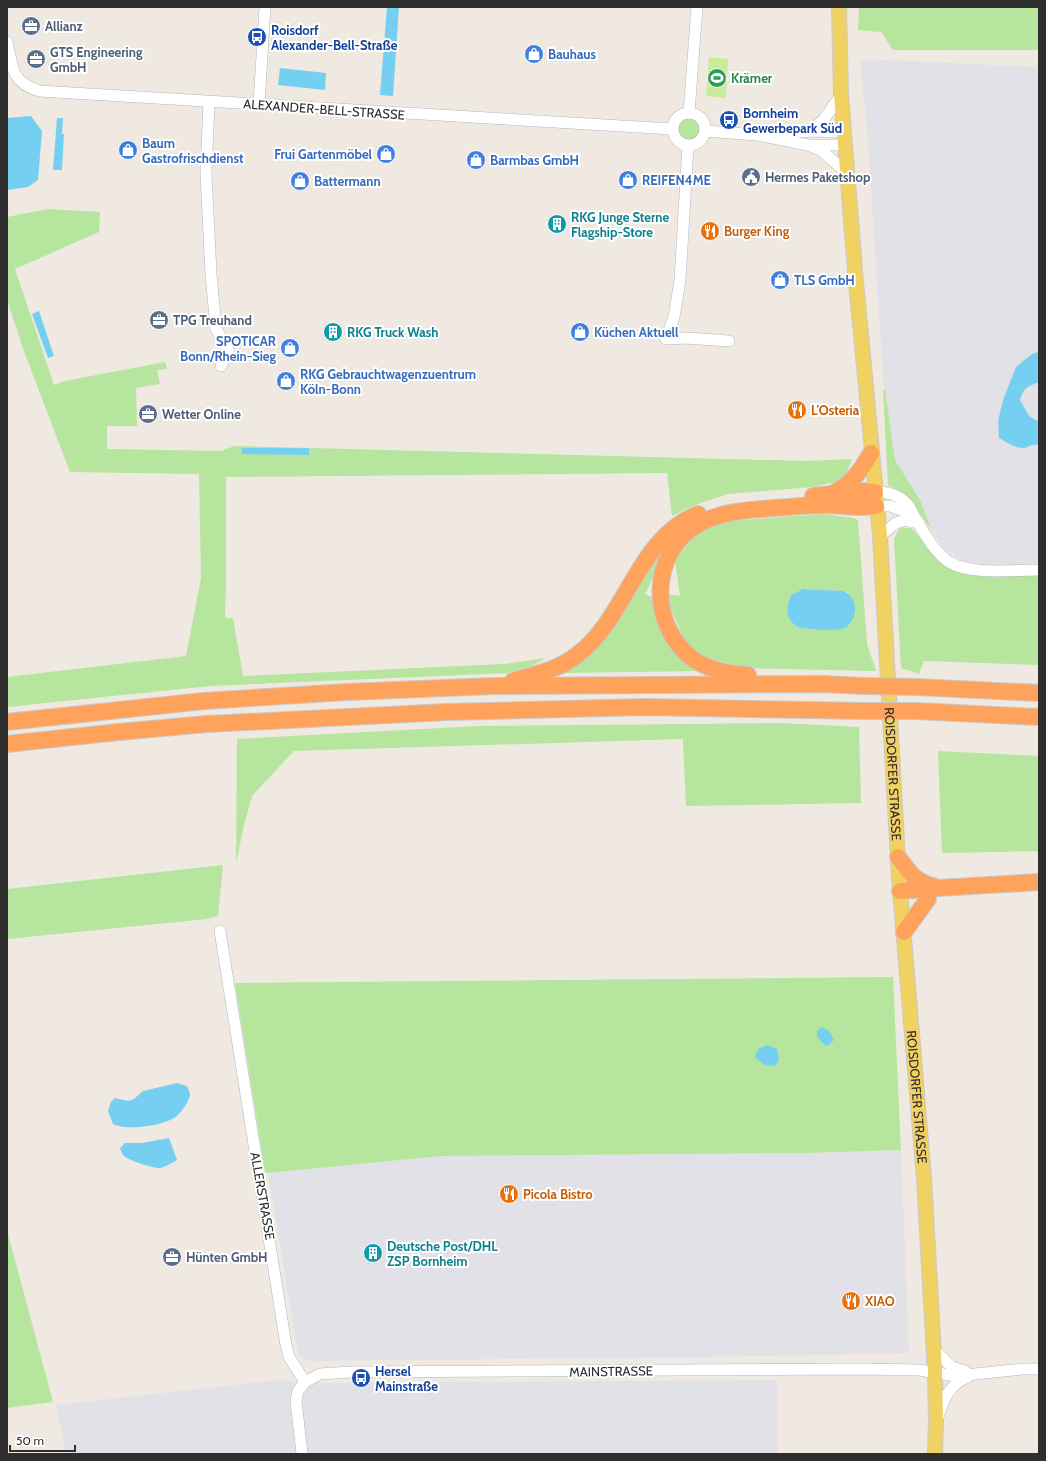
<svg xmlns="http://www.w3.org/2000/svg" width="1046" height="1461" font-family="Cabin,sans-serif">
  <rect width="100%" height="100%" fill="#efe9e1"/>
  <g fill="#e3e1e8">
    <path d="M 860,59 L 1039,67 L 1039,575 L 974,575 L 954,571 L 961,560 L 944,549 L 932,531 L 920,500 L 895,460 L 883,378 L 868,141 Z"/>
    <path d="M 901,1150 L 909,1353 L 707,1357 L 314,1361 L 305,1360 L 298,1355 L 268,1173 L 441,1156 L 807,1153 Z"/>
    <path d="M 278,1380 L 326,1383 L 777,1380 L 778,1454 L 66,1454 L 56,1405 Z"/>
  </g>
  <g fill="#b6e59e" fill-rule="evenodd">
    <path d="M 859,7 L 1039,7 L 1039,50 L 893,50 L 881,32 L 858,30 Z"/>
    <circle cx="689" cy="129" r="11"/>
    <path d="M 48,209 L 100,212 L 99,232 L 15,269 L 54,385 L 65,381 L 165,362 L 167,369 L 157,370 L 160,384 L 136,388 L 137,426 L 107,426 L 107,449 L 221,451 L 234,446 L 806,461 L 852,459 L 844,480 L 812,487 L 728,494 L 692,506 L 672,516 L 667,473 L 226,477 L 226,582 L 225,618 L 233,618 L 243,676 L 504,664 L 546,658 L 531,666 L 508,673 L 210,686 L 7,707 L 7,677 L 186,656 L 201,578 L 199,474 L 70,472 L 25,354 L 7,300 L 7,217 Z"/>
    <path d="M 885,389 L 895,460 L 920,500 L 932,531 L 915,507 L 903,493 L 888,485 L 883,390 Z"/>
    <path d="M 824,514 L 853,518 L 858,520 L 867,644 L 876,671 L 743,668 L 706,657 L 685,642 L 665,594 L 680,596 L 675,559 L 698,533 L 728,521 ZM 803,589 L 843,591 L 848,593 L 855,613 L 850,624 L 842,629 L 800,628 C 785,621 786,608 791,595 Z"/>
    <path d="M 900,528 L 911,528 C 921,537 926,549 936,558 C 941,563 948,568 954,570 C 970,579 1019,575 1039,575 L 1039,665 L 924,661 L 919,674 L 901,668 L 894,539 Z"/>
    <path d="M 674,537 L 645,594 L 655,599 L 704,671 L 555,673 L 591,652 L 623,614 L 643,576 Z"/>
    <path d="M 781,723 L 859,727 L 861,803 L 686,806 L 683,739 L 294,751 L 252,796 L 244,825 L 236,863 L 237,739 L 479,726 Z"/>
    <path d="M 938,751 L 1039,756 L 1039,851 L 942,853 Z"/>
    <path d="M 223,865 L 218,916 L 207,919 L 7,939 L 7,889 Z"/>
    <path d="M 893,977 L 901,1150 L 807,1153 L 441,1156 L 268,1173 L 265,1172 L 235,983 Z"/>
    <path d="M 7,1230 L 53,1402 L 7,1408 Z"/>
  </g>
  <path fill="#c9ec9a" d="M 709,57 L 728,59 L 726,98 L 706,96 Z"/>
  <g fill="#75cff0">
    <path d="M 387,7 L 399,7 L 393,96 L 380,95 Z"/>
    <path d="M 280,68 L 326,73 L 325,90 L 278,85 Z"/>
    <path d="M 31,116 L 42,131 L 38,180 L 28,187 L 7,190 L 7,118 Z"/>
    <path d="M 57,118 L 63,118 L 62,134 L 64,134 L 62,170 L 53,170 Z"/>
    <path d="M 39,311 L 54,356 L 48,358 L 32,314 Z"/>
    <path d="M 1038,352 L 1039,382 C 1027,387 1024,387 1020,400 L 1029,416 L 1039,422 L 1039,445 C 1032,443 1029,448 1023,448 C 1015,448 1006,442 999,438 L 998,421 L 1003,400 L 1016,367 L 1032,354 Z"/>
    <path d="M 242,448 L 309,448 L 309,455 L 242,454 Z"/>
    <path d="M 803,589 L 843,591 C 850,594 855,600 855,608 C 856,616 850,628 841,629 C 828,631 813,629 800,628 C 784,620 786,609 791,595 Z"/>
    <path d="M 822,1027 L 829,1031 L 834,1040 L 827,1046 L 822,1043 L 817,1036 L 817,1031 Z"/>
    <path d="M 767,1045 L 777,1049 L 779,1059 L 776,1065 C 767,1068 761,1063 755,1057 L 758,1049 Z"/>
    <path d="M 177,1083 L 187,1086 C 188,1089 190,1092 190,1095 C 190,1100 179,1116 174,1118 C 160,1126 127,1131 113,1124 L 108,1111 L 111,1102 L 115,1098 L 128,1101 L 134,1099 L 143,1091 Z"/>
    <path d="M 169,1138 L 177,1160 C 171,1163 166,1167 160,1168 C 155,1169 128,1160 124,1156 C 122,1154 121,1151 120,1148 L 125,1143 L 142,1143 Z"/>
  </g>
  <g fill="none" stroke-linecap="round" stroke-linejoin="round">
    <g stroke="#b4b7c1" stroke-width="12">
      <g id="minor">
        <path d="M 7,42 C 13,68 11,82 39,91 L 672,129"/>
        <path d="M 209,102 L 206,174 L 211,274 L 216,329 L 229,352 L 221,366"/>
        <path d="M 259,104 L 265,7"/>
        <circle cx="689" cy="129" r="16"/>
        <path d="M 689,113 L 697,7"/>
        <path d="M 705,131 L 757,135 L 808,145 L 845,145"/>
        <path d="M 811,131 L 824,119 L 841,95"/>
        <path d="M 773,134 L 811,131 L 844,132"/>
        <path d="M 688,146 L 680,280 L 674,317 L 666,339 L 686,338 L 729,341"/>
        <path d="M 810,146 L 822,151 L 847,173"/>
        <path d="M 875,492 C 886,492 898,494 906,503 C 910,506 912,512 914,516 C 924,532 933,551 949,562 C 970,575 1014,570 1039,570"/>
        <path d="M 876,506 L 890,506 L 913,514"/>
        <path d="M 880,536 L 896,523 L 905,520 L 919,523"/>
        <path d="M 220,931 L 286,1345 L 289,1357 L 305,1382"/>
        <path d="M 933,1349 L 952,1367 L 965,1371"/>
        <path d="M 938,1417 C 944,1399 949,1384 968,1377"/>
        <path d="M 302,1454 L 296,1401 L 298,1391 L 305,1382 L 320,1374 L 351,1372 L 862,1369 L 919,1370 L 956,1376 L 1022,1369 L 1039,1369"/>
      </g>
    </g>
    <g stroke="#c9c9c9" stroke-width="16">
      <g id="major">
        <path id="s1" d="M 839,7 L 841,95 L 856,282 L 880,536 L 899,878 L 924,1178 L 935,1372 L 936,1421 L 935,1454"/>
      </g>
    </g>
    <g stroke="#c9c9c9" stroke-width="18">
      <g id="highway">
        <path d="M 834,493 C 853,482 860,472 871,453"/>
        <path d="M 813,496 L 860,491 L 875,492"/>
        <path d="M 748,675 C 729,674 709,670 693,659 C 649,626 649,554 697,525 C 720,511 748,510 774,508 C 791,507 808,505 825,505 C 837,505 849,507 861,507 C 866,507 871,506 876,506"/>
        <path d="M 513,681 C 535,674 559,670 577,655 C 627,618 637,538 698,514"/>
        <path d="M 917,687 L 1039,693"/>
        <path d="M 915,711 L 1039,717"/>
        <path d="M 7,722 L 204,701 L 347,692 L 494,686 L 823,684 L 863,686"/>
        <path d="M 7,744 L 119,732 L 207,724 L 447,712 L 644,707 L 864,711"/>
        <path d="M 898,857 C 911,874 914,881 935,887"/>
        <path d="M 900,891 L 938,888 L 1039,882"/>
        <path d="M 904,932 L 928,899"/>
      </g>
    </g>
    <use href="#minor" stroke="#fff" stroke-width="11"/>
    <use href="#major" stroke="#f2d163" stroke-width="14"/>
    <use href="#highway" stroke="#ffa35c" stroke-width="16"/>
    <g stroke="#c9c9c9" stroke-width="18" stroke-linecap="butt">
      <g id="highway-bridge">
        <path d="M 863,686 L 917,687"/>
        <path d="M 864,711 L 915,711"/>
      </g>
    </g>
    <use href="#highway-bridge" stroke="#ffa35c" stroke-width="16"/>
  </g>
  <defs>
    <g id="office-disc" transform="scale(1)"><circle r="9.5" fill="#5c6f8a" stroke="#fff"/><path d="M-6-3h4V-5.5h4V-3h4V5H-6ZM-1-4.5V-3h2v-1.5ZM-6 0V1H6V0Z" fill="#fff"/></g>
    <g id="bus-disc" transform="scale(1)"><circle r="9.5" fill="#1a4fb4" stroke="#fff"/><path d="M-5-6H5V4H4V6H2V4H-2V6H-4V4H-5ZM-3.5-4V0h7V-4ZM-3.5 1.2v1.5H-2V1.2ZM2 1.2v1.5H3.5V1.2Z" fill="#fff"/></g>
    <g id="shop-disc" transform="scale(1)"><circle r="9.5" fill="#3f7fe0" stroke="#fff"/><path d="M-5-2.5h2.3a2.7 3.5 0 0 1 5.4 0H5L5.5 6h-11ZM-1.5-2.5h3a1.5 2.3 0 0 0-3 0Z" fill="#fff"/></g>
    <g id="stadium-disc" transform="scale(1)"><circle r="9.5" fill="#2e9e5b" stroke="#fff"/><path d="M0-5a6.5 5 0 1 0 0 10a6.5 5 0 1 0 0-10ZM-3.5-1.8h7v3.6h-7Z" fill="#fff"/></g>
    <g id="civic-disc" transform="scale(1)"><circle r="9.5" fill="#5c6f8a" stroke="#fff"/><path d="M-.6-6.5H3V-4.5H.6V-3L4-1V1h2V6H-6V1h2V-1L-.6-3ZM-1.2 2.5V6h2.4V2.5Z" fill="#fff"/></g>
    <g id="building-disc" transform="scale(1)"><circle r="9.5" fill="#0f9aa8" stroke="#fff"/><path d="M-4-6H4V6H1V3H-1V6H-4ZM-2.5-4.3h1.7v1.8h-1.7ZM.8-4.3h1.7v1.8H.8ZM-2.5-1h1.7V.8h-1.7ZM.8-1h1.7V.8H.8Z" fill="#fff"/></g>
    <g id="restaurant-disc" transform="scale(1)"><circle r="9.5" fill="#e8710a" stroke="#fff"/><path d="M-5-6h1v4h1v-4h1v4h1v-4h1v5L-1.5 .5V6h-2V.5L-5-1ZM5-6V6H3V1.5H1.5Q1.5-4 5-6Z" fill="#fff"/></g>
  </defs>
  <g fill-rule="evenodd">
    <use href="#office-disc" x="31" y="26"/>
    <use href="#bus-disc" x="257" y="37"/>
    <use href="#shop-disc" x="534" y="54"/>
    <use href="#office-disc" x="36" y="59"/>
    <use href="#stadium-disc" x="717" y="78"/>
    <use href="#bus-disc" x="729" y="120"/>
    <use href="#shop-disc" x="128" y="150"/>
    <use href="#shop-disc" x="386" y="154"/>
    <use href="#shop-disc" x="476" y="160"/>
    <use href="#civic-disc" x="751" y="177"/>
    <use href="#shop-disc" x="628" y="180"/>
    <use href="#shop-disc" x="300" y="181"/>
    <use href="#building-disc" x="557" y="224"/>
    <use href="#restaurant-disc" x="710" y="231"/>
    <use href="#shop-disc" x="780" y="280"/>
    <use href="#office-disc" x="159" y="320"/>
    <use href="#building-disc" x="333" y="332"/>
    <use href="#shop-disc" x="580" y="332"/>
    <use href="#shop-disc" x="290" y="348"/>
    <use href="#shop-disc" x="286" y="381"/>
    <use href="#restaurant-disc" x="797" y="410"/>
    <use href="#office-disc" x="148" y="414"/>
    <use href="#restaurant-disc" x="509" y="1194"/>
    <use href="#building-disc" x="373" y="1253"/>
    <use href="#office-disc" x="172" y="1257"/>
    <use href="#restaurant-disc" x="851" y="1301"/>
    <use href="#bus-disc" x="361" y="1378"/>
  </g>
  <g text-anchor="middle" stroke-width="4" stroke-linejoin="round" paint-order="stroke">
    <g font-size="13" font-weight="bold" fill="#4e5e75" stroke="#fff" text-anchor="start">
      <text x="45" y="31">Allianz</text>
      <text x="50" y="57">GTS Engineering<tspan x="50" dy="15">GmbH</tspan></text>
      <text x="765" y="182">Hermes Paketshop</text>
      <text x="173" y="325">TPG Treuhand</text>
      <text x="162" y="419">Wetter Online</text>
      <text x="186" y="1262">Hünten GmbH</text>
    </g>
    <g font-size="13" font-weight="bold" fill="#164399" stroke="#fff" text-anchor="start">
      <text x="271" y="35">Roisdorf<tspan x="271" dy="15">Alexander-Bell-Straße</tspan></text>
      <text x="743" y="118">Bornheim<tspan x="743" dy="15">Gewerbepark Süd</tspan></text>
      <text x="375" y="1376">Hersel<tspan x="375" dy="15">Mainstraße</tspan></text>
    </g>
    <g font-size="13" font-weight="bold" fill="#366cbe" stroke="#fff" text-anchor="start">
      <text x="548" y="59">Bauhaus</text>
      <text x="142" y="148">Baum<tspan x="142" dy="15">Gastrofrischdienst</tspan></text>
      <text x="372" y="159" text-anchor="end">Frui Gartenmöbel</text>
      <text x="490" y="165">Barmbas GmbH</text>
      <text x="642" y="185">REIFEN4ME</text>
      <text x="314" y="186">Battermann</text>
      <text x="794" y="285">TLS GmbH</text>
      <text x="594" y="337">Küchen Aktuell</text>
      <text x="276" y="346" text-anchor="end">SPOTICAR<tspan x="276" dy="15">Bonn/Rhein-Sieg</tspan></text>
      <text x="300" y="379">RKG Gebrauchtwagenzuentrum<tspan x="300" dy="15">Köln-Bonn</tspan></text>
    </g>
    <g font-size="13" font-weight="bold" fill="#27864d" stroke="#fff" text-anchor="start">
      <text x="731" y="83">Krämer</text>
    </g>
    <g font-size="13" fill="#2e2e2e" stroke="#fff">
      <text transform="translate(324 109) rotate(4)" y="5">ALEXANDER-BELL-STRASSE</text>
      <text dy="5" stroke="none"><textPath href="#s1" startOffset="769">ROISDORFER STRASSE</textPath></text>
      <text dy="5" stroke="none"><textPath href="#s1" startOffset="1093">ROISDORFER STRASSE</textPath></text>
      <text transform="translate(263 1196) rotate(80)" y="5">ALLERSTRASSE</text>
      <text transform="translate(611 1371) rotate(-1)" y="5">MAINSTRASSE</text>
    </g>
    <g font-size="13" font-weight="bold" fill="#0d838f" stroke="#fff" text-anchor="start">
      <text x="571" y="222">RKG Junge Sterne<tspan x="571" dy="15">Flagship-Store</tspan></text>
      <text x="347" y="337">RKG Truck Wash</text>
      <text x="387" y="1251">Deutsche Post/DHL<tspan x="387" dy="15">ZSP Bornheim</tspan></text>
    </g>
    <g font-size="13" font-weight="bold" fill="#c56008" stroke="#fff" text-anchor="start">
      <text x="724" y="236">Burger King</text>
      <text x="811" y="415">L'Osteria</text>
      <text x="523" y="1199">Picola Bistro</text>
      <text x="865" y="1306">XIAO</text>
    </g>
  </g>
  <rect width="1046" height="1461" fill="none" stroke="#2e2e2e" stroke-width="16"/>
  <path d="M10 1445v6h65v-6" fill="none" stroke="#2e2e2e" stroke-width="2"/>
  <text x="16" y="1445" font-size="12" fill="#2e2e2e" stroke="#ffffff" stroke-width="3" paint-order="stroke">50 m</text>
</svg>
